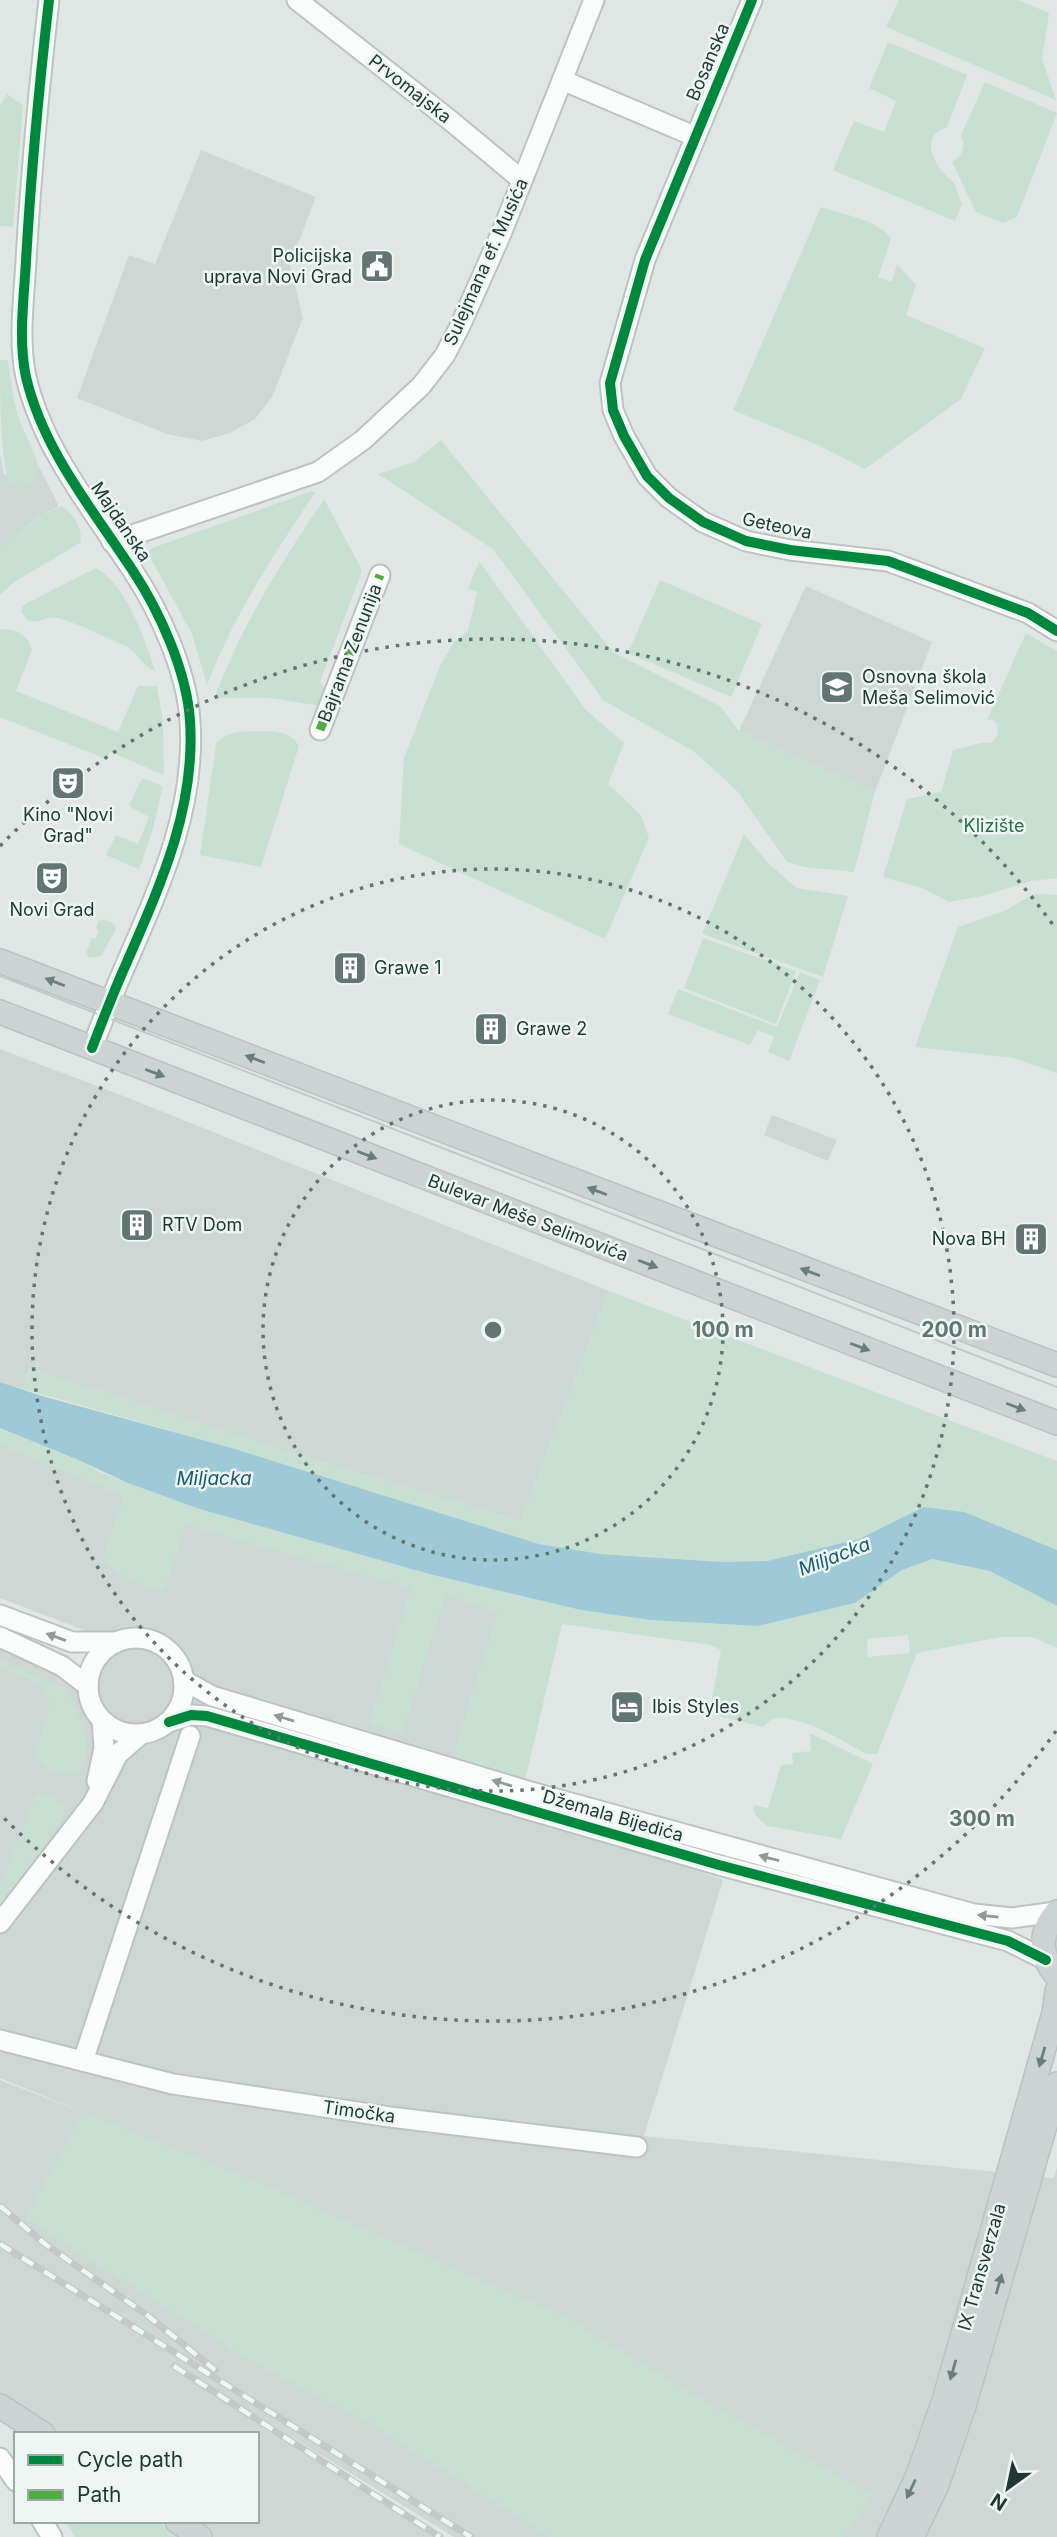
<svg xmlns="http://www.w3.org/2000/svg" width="1057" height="2537" font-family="Inter,sans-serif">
  <rect width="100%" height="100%" fill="#e0e6e4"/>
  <g fill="#cdd8d4">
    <path d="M 201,150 L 316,197 L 290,265 L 303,318 L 272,397 L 255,419 L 230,433 L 202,441 L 167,434 L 77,398 L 129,255 L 155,264 Z"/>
    <path d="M 0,454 L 4,475 L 37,472 L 38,465 L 58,504 L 58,507 L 39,516 L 0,547 Z"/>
    <path d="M 806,586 L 932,642 L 875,792 L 739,731 Z"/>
    <path d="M 0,1049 L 131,1099 L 609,1291 L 521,1521 L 311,1459 L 29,1369 L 23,1389 L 0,1382 Z"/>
    <path d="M 772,1115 L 837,1140 L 828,1161 L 764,1135 Z"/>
    <path d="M 0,1444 L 151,1507 L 561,1617 L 517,1806 L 723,1880 L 644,2136 L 1054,2178 L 1057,2167 L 1057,2537 L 454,2537 L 162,2357 L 440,2537 L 200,2537 L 177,2521 L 257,2521 L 257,2434 L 43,2434 L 0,2406 L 0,2080 L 92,2116 L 0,2078 L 0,1617 L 48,1653 L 89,1677 L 96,1660 L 115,1642 L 0,1598 Z"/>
  </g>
  <g fill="#c8e0d2" fill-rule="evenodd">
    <path d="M 899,0 L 1018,0 L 1049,13 L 1042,59 L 1056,100 L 886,27 Z"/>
    <path d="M 888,42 L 967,75 L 947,127 C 923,135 930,156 942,171 C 945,176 951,179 954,183 C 957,189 959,198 962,204 L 955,221 L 833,170 L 854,121 L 884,132 L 896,101 L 869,88 Z"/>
    <path d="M 985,82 L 1057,113 L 1017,217 L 1003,223 L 976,212 L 952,162 C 963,155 966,147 961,135 Z"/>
    <path d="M 7,94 L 23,105 L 13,227 L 0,226 L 0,106 Z"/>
    <path d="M 821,207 C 839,213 884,222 891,239 L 878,277 L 892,282 L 897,264 L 916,285 L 906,315 L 985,348 L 961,399 L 865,469 L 820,446 L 733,410 Z"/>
    <path d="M 0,360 L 8,360 C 11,380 13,400 19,419 C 24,434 35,450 38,465 C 40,482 24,492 10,486 C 0,460 0,392 0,360 Z"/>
    <path d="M 441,440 L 613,652 L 720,706 L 739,731 L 875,792 L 854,872 L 804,867 L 787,862 L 738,792 L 695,752 L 604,701 L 493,549 L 378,474 L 414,462 Z"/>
    <path d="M 312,491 L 315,493 C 273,555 234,615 207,685 L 192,634 L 150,557 L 149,551 L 152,548 Z"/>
    <path d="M 324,499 L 361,568 L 361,574 L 320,682 L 326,691 L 321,706 L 270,698 L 219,698 L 215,696 C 243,623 281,563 324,499 Z"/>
    <path d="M 62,506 C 73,514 84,528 80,543 L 14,582 L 0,595 L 0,547 L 39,516 Z"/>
    <path d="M 479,561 L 585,709 L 624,743 L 608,784 L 641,815 L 649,838 L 605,939 L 399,844 L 404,758 L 440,666 L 454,642 L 468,631 L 477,592 L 468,589 Z"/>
    <path d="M 96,568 C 129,588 143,637 156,672 C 142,666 138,653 126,646 C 108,639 74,621 57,618 C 42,615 33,631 21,612 L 23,606 L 29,602 Z"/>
    <path d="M 660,580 L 762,624 L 731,697 L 628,653 Z"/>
    <path d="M 3,629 C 18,630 28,635 32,650 L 16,691 L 118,732 L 138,686 L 157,686 L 163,722 L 164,775 L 110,752 L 106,759 L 0,717 L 0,630 Z"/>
    <path d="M 1026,633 L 1057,651 L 1057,878 L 1031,881 L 983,896 L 949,902 L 922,888 L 883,877 L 907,799 L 941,792 L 953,750 L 981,743 L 991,743 L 998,734 L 997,724 L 992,719 L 987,720 Z"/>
    <path d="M 269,731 C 282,732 292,734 299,746 L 261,867 L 200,855 L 216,744 C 227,728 250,732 269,731 Z"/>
    <path d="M 142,778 L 163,786 L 153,829 L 139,869 L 106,855 L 116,835 L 138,844 L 149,817 L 129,806 Z"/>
    <path d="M 744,834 L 769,864 L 797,888 L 848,896 L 823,977 L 702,934 Z"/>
    <path d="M 1034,894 L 1057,895 L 1057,1073 L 1013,1058 L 915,1047 L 958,927 L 1004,911 Z"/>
    <path d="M 103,919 L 115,924 L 116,929 L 101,956 L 89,958 L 86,953 L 92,938 L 96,938 L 99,930 L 96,928 L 98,922 Z"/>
    <path d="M 703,938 L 796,971 L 776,1024 L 684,988 Z"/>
    <path d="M 800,972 L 820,980 L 789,1061 L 768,1052 L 774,1037 L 758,1030 L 750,1045 L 668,1014 L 678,989 L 777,1027 Z"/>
    <path d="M 609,1291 L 1057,1461 L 1057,1550 L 1016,1534 L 888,1525 L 859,1539 L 767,1561 L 722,1562 L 601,1554 L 539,1544 L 232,1448 L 23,1389 L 30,1368 L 311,1459 L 521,1521 Z"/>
    <path d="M 0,1428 L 76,1459 L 102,1473 L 220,1514 L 429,1574 L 581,1610 L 650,1620 L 758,1626 L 855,1603 L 902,1570 L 932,1559 L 990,1571 L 1057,1606 L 1057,1648 L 1033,1637 L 1001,1637 L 917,1653 L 877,1754 L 867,1754 C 846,1744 779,1699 764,1727 L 714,1715 L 710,1710 L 721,1650 L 711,1645 L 562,1624 L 525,1780 L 452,1759 L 498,1611 L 445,1596 L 402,1733 L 370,1723 L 411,1588 L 186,1525 L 164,1589 C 140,1586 115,1577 103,1555 L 124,1496 L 0,1444 ZM 908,1635 L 910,1653 L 868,1657 L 867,1639 Z"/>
    <path d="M 0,1661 L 67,1689 C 72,1697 74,1706 78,1714 C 86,1735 90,1753 81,1774 C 62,1777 52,1772 36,1760 L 34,1753 C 40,1736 56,1706 45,1690 C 37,1678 12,1673 0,1668 Z"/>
    <path d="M 810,1733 L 873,1764 L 841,1839 L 767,1826 L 755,1815 L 753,1805 L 768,1808 L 781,1765 L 793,1764 L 792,1753 L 811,1751 Z"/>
    <path d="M 44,1792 L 64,1804 L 64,1816 L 0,1908 L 0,1886 L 35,1799 Z"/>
    <path d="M 83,2112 L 255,2181 L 565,2317 L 677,2385 L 873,2495 L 844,2537 L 551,2537 L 367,2422 L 248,2359 L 26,2219 Z"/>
    <path d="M 65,2521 L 157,2521 L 181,2537 L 75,2537 Z"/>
  </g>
  <path fill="#9fc9d6" d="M 0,1382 L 42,1396 L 232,1448 L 539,1544 L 601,1554 L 722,1562 L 767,1561 L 859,1539 L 924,1507 L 964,1512 L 1057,1550 L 1057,1606 L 990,1571 L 932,1559 L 902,1570 L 855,1603 L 758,1626 L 650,1620 L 581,1610 L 429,1574 L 200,1509 L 128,1483 L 76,1459 L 0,1428 Z"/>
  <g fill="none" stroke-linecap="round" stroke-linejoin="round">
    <g stroke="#bdc3c1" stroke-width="23">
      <g id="minor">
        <path d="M 49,0 C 39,87 31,173 26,261 C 24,298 18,340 26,377 C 43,450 93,510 133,571 C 160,612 187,672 190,721 C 196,811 158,890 123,971 C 112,996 102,1022 92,1048"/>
        <path d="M 297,0 L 451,121 L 522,180"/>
        <path d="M 752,0 L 645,260 L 610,383 L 613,410 L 624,436 L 647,476 L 669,498 L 703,522 L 746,541 L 790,550 L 888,561 L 1028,613 L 1057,631"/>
        <path d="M 562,80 L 694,136"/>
        <path d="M 112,542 L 318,472 L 363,440 L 421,386 L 445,355 L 460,326 L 501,234 L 594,0"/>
        <path d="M 320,730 L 380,575"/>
        <path d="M 0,1615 L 72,1642 L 116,1642"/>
        <path d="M 0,1637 L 62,1666 L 88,1686"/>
        <circle cx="136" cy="1686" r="48"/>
        <path d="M 185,1681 L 212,1696 L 531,1792 L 974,1914 L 1012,1918 L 1056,1912"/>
        <path d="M 169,1722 L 191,1715 L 207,1716 L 719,1865 L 1008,1941 L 1046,1960"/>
        <path d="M 97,1781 L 104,1748 L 102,1720"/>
        <path d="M 0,1923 L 93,1803 L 118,1754 L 141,1734"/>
        <path d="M 0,2040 L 173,2084 L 390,2117 L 637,2147"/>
        <path d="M 83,2061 L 190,1736"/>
        <path d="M 0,2458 L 16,2481"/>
        <path d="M 42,2521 L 52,2537"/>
      </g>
    </g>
    <g stroke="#bac3c1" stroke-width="26">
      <g id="major">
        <path d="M 0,961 L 1057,1365"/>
        <path d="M 0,1012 L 1057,1423"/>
        <path d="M 1057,1912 C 1039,1932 1039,1956 1057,1976"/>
        <path d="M 0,2406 L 43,2434"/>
        <path d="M 177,2521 L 200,2537"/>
        <path d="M 889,2537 L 918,2475 L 945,2397 L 1054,2013 L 1057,1991"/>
        <path d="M 912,2537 L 937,2485 L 964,2406 L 1057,2084"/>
      </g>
    </g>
    <use href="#minor" stroke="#fafbfb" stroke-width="19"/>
    <use href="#major" stroke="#cbd4d2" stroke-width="23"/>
    <path stroke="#c5c8c8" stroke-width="2" d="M 0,976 L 1057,1387"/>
    <g stroke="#c5c8c8" stroke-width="7">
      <g id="rail">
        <path d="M 0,2206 L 45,2244 L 147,2315 L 215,2370"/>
        <path d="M 0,2244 L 471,2537"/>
        <path d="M 174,2366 L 440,2537"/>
      </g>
    </g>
    <use href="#rail" stroke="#edf6f2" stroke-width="4.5" stroke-dasharray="13" stroke-linecap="butt"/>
    <path stroke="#52ac45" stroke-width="9" stroke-dasharray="18 9" stroke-linecap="butt" d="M 320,730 L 380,575"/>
    <g stroke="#edf6f2" stroke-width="15">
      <g id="cycleway">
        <path d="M 49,0 C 39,87 31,173 26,261 C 24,298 18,340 26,377 C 43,450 93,510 133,571 C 160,612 187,672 190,721 C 196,811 158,890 123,971 C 112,996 102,1022 92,1048"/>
        <path d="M 752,0 L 645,260 L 610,383 L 613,410 L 624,436 L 647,476 L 669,498 L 703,522 L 746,541 L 790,550 L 888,561 L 1028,613 L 1057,631"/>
        <path d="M 169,1722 L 191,1715 L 207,1716 L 719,1865 L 1008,1941 L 1046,1960"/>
      </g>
    </g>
    <use href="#cycleway" stroke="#00873e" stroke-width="10"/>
  </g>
  <defs><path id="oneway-solid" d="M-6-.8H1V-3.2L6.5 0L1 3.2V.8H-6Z" transform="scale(1.75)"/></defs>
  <g fill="#6c7e7b">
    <use href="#oneway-solid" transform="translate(55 982) rotate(-159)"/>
    <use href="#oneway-solid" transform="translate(255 1059) rotate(-159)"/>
    <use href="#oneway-solid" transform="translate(155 1073) rotate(21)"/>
    <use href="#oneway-solid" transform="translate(367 1155) rotate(21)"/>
    <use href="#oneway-solid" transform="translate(597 1191) rotate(-159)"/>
    <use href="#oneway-solid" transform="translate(648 1264) rotate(21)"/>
    <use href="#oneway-solid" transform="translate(810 1272) rotate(-159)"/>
    <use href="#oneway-solid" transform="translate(860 1347) rotate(21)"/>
    <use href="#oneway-solid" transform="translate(1016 1407) rotate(21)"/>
    <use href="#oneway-solid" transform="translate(1042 2057) rotate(106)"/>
    <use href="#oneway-solid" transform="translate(999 2284) rotate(-74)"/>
    <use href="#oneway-solid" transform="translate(953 2370) rotate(106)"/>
    <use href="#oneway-solid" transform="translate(911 2489) rotate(115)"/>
  </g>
  <g fill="#8c9a98">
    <use href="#oneway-solid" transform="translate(56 1637) rotate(-160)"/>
    <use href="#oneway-solid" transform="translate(284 1718) rotate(-163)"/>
    <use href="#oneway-solid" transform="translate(502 1783) rotate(-163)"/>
    <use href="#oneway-solid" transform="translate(769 1858) rotate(-165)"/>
    <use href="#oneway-solid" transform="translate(988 1916) rotate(-174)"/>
  </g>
  <g fill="none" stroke="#637572" stroke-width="3.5" stroke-dasharray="3.5 7">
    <circle cx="493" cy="1330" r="230"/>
    <circle cx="493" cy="1330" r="461"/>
    <path d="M1056 1731A691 691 0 0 1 0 1814M0 846A691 691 0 0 1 1056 929"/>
  </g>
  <defs>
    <g id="civic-square" transform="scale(1.75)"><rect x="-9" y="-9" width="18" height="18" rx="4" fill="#637572" stroke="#edf6f2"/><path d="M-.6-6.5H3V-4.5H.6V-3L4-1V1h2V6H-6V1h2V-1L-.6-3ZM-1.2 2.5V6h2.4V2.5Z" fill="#fff"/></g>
    <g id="school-square" transform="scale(1.75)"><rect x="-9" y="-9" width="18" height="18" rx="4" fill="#637572" stroke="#edf6f2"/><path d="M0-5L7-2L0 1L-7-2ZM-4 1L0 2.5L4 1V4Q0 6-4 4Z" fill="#fff"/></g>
    <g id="theatre-square" transform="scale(1.75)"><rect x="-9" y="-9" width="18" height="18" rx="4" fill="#637572" stroke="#edf6f2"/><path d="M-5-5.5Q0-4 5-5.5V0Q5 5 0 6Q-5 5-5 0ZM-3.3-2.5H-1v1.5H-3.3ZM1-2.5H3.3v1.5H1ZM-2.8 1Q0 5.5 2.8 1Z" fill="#fff"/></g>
    <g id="building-square" transform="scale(1.75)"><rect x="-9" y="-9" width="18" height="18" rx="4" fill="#637572" stroke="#edf6f2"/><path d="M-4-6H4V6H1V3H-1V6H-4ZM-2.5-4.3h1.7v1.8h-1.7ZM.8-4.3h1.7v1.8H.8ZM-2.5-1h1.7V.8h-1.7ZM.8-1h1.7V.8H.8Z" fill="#fff"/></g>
    <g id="hotel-square" transform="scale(1.75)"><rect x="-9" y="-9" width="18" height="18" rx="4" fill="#637572" stroke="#edf6f2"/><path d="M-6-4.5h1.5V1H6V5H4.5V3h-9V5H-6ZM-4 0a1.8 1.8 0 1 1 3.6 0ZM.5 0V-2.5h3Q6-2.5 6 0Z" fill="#fff"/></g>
  </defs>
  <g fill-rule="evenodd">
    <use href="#civic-square" x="377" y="266"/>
    <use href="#school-square" x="837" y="687"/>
    <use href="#theatre-square" x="68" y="783"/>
    <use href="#theatre-square" x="52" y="878"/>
    <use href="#building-square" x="350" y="968"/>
    <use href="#building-square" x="491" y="1029"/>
    <use href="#building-square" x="137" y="1225"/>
    <use href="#building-square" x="1031" y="1239"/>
    <use href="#hotel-square" x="627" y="1707"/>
  </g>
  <g text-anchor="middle" stroke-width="5" stroke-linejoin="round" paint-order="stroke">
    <g font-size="18" fill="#1f3834" stroke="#edf6f2">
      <text transform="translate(708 62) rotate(-67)" y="6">Bosanska</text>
      <text transform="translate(410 89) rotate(38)" y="6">Prvomajska</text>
      <text transform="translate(486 262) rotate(-66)" y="6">Sulejmana ef. Musića</text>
      <text transform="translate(121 522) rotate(56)" y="6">Majdanska</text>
      <text transform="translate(777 526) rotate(12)" y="6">Geteova</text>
      <text transform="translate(350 653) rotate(-69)" y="6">Bajrama Zenunija</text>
      <text transform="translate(528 1218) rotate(21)" y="6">Bulevar Meše Selimovića</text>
      <text transform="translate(613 1816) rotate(16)" y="6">Džemala Bijedića</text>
      <text transform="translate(359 2112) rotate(8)" y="6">Timočka</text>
      <text transform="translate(982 2267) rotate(-74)" y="6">IX Transverzala</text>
    </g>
    <g font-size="18" fill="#1f3834" stroke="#edf6f2" text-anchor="start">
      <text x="352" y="262" text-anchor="end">Policijska<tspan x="352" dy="21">uprava Novi Grad</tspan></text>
      <text x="862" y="683">Osnovna škola<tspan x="862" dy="21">Meša Selimović</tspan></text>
      <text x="68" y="821" text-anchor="middle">Kino "Novi<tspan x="68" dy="21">Grad"</tspan></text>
      <text x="52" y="916" text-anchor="middle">Novi Grad</text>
      <text x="374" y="974">Grawe 1</text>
      <text x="516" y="1035">Grawe 2</text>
      <text x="162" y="1231">RTV Dom</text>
      <text x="1006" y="1245" text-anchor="end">Nova BH</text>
      <text x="652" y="1713">Ibis Styles</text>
    </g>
    <g font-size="18" fill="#296f4b" stroke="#edf6f2">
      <text x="994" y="832">Klizište</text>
    </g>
    <g font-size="19" font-style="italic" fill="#195b74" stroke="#edf6f2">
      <text x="214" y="1485">Miljacka</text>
      <text transform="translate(834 1556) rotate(-21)" y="7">Miljacka</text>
    </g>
  </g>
  <circle cx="493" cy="1330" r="10" fill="#637572" stroke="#edf6f2" stroke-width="3.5"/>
  <g font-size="21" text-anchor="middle" font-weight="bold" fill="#637572" stroke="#edf6f2" stroke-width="5" stroke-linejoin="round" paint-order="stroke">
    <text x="723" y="1337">100 m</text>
    <text x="954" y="1337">200 m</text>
    <text x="982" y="1826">300 m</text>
  </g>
  <rect x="14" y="2432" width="245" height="91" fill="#edf6f2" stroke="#9baaa6" stroke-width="2"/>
  <rect x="28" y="2455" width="35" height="10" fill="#00873e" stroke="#9baaa6" stroke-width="2"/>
  <text x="77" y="2467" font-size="21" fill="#1f3834">Cycle path</text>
  <rect x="28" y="2490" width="35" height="10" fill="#52ac45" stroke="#9baaa6" stroke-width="2"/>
  <text x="77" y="2502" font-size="21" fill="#1f3834">Path</text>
  <g transform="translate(1008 2488) rotate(213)" stroke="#edf6f2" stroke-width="5" paint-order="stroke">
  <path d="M0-5L12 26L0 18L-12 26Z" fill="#1f3834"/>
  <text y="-10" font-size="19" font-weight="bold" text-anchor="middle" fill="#1f3834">N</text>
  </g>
</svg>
